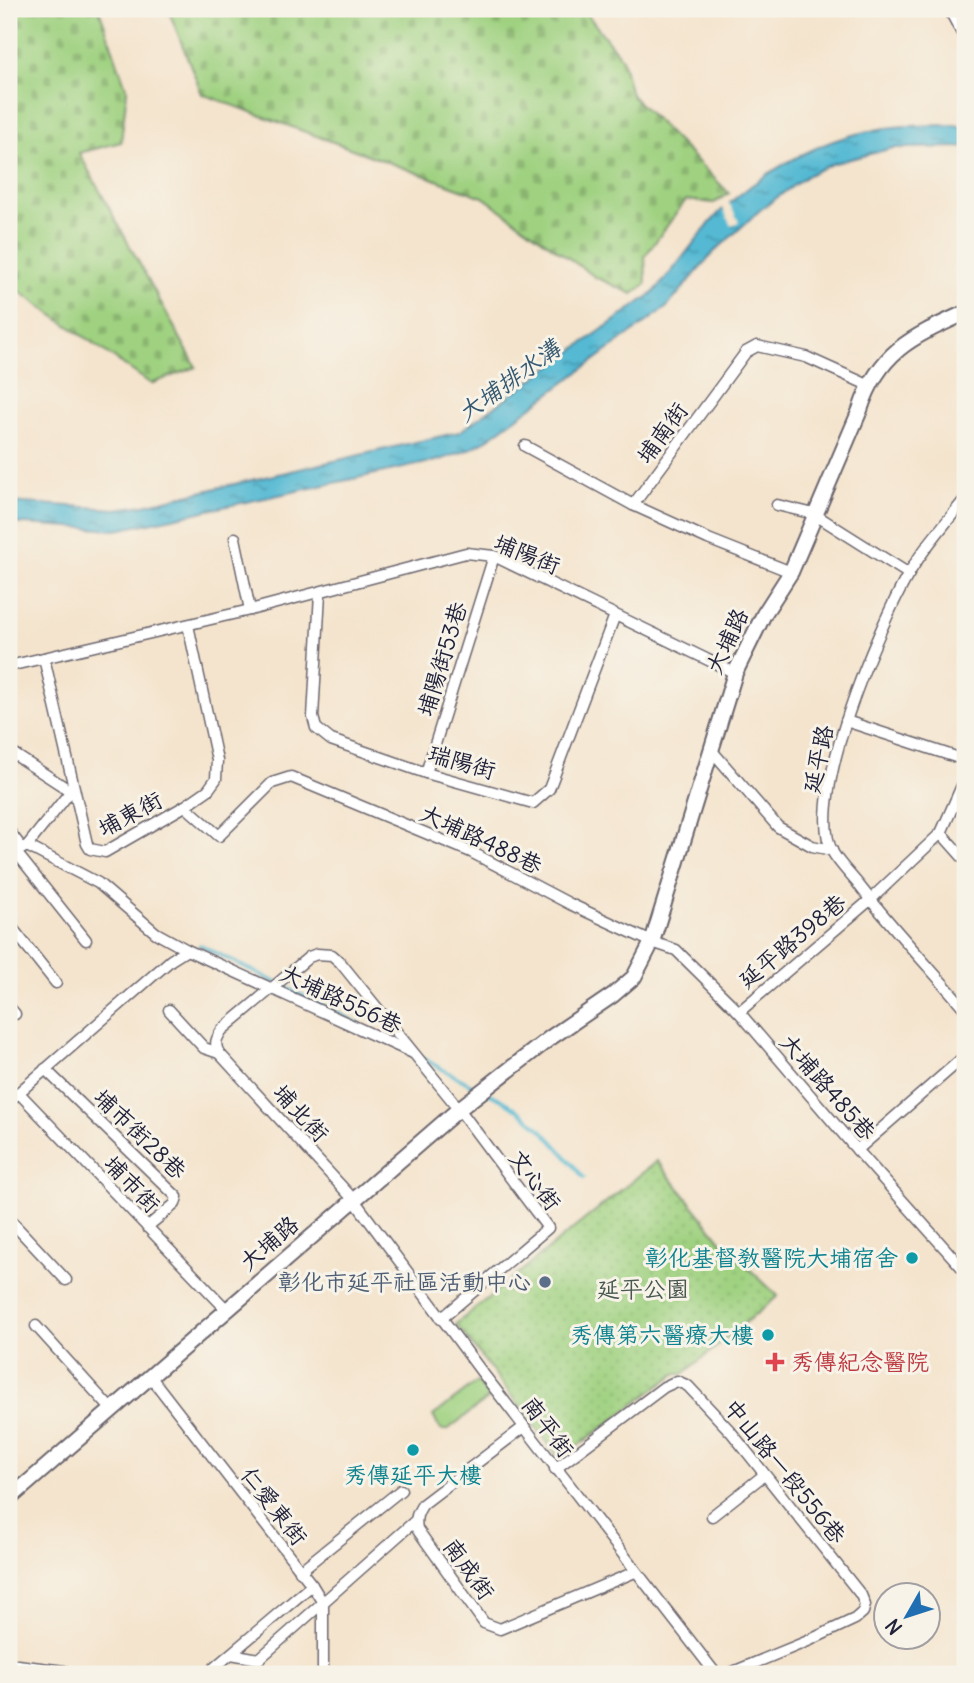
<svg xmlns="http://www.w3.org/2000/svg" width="974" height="1683" font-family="Delius,'LXGW WenKai TC',sans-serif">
  <defs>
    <pattern id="cemetery-stones" width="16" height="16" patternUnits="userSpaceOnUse" patternTransform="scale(1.75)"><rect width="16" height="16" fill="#9fd180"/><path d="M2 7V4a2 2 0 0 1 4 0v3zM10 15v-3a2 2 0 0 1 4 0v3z" fill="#89b370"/></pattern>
    <pattern id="park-dots" width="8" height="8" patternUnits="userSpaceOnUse" patternTransform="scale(1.75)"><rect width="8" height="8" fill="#9fd180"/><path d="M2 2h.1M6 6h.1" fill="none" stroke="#89b370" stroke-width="1.8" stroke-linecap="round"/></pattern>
    <pattern id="water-ripples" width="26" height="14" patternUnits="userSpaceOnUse" patternTransform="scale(1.75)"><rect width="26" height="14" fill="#54b9d3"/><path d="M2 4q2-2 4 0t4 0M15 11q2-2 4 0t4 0" fill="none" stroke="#4596ac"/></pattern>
  </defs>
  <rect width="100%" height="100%" fill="#f7f3e8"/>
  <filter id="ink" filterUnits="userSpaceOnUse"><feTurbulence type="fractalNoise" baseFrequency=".0143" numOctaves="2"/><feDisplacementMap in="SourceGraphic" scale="14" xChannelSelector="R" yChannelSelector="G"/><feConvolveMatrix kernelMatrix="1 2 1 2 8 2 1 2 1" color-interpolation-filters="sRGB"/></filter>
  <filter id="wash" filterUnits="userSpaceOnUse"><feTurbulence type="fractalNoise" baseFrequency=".00686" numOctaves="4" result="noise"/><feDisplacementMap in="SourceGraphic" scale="28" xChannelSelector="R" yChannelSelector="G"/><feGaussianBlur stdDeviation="1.57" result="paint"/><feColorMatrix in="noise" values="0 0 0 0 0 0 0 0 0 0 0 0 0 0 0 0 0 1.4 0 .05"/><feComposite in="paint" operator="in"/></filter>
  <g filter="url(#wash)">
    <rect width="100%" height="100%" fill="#f4e4cd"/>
    <path fill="#9fd180" stroke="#607a5e" stroke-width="2" d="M 477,1382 L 489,1398 L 447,1430 L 441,1430 L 433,1416 Z"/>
    <g fill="url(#cemetery-stones)" stroke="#607a5e" stroke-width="2">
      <path d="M 9,9 L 99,9 L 127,90 L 121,142 L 79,153 L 196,367 L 151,384 L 9,284 Z"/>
      <path d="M 168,9 L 583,9 L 622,59 L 631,95 L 729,193 L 714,203 L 686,200 L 645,256 L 646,284 L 633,294 L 595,277 L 483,197 L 202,94 Z"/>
    </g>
    <path fill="url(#park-dots)" stroke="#607a5e" stroke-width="2" d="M 657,1161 L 726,1247 L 778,1296 L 683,1374 L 675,1374 L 560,1459 L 456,1324 Z"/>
    <path fill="url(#water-ripples)" stroke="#3b6e87" stroke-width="2" d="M 965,125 L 965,147 L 893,148 L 831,164 L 808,175 L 760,210 L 713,253 L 667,307 L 485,441 L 468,450 L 440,460 L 117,530 L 9,523 L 9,502 L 116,509 L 144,505 L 459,432 L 653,293 C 677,268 698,234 721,211 C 761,173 820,139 875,130 C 905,124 935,126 965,125 Z"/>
    <path fill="#f4e4cd" d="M 728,201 L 739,222 L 731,226 L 722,206 Z"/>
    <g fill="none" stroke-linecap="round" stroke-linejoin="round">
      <g stroke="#54b9d3" stroke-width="3.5">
        <path d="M 200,945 L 360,1024"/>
        <path d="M 422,1058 L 477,1088"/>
        <path d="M 487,1093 C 528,1109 557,1145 584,1178"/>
      </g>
    </g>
  </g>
  <g filter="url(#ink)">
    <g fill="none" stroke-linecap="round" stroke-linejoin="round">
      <g stroke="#6c666e" stroke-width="13">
        <g id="minor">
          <path d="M 949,9 L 965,39"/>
          <path d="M 525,446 L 633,505 L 708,539 L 791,572"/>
          <path d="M 965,499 C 946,523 923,548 908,575 C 879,626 805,798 832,851 C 839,864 853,877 862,889 C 894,930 931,969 965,1009"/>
          <path d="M 633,505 L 746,352 L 757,346 L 806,357 L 868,385"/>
          <path d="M 777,505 L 814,514 L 909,574"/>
          <path d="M 235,538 L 250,610"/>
          <path d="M 320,593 L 313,717 L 316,728 L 331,740 L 426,773 L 533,803 L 549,789 L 615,615"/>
          <path d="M 44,658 L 87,844 L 90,849 L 105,852 L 185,806 L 208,790 L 216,779 L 217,760 L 188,625"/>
          <path d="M 9,666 L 250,610 L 466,553 L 494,556 L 735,673"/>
          <path d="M 846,721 L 965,760"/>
          <path d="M 9,751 L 69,790 L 70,792 L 27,846 L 9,856"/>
          <path d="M 713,752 L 778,827 L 812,846 L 832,850"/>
          <path d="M 426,773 L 494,556"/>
          <path d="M 185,806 L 219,836 L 272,783 L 291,777 L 471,852 L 570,904 L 652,942 L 676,950 L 739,1012 L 851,1143 L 965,1271"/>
          <path d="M 9,831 L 21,847"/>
          <path d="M 941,833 L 965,860"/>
          <path d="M 27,846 L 98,883 L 156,933 L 187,950 L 413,1053"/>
          <path d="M 15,851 L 86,940"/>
          <path d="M 9,924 L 56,983"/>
          <path d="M 9,1007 L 15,1014"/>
          <path d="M 169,1010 L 204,1048 L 219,1053"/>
          <path d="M 739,1012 L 870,900 L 941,833 L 965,779"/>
          <path d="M 45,1069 L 177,1197 L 175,1204 L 147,1227"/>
          <path d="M 19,1093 L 227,1310"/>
          <path d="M 9,1101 L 171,960 L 187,950"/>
          <path d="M 857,1150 L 965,1056"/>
          <path d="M 9,1219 L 66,1280"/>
          <path d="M 441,1319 L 548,1228 L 459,1109 L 340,962 L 332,955 L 317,954 L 309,957 L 222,1030 C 216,1039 214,1044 219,1053 L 354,1200 L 481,1371 L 716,1674"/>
          <path d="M 36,1326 L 111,1409"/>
          <path d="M 150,1376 L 312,1585 L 323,1603 L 323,1674"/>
          <path d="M 524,1427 L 423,1504 C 417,1513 415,1518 417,1529 L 484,1623 L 500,1629 L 635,1572"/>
          <path d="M 555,1469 L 664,1387 L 677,1381 L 688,1386 L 731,1432 L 861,1595 L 865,1605 L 863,1612 L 855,1619 L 808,1641 L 728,1674"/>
          <path d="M 712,1516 L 764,1475"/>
          <path d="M 300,1571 L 401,1490"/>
          <path d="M 231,1654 L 259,1659 L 415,1521"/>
          <path d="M 210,1674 L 214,1668 L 312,1585"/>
        </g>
      </g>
      <g stroke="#6c666e" stroke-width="18">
        <path id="secondary" d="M 9,1499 L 459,1109 L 550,1038 L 613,995 L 634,977 L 652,942 L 735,673 L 764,614 L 791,572 L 860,410 C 879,351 912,337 965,313"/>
      </g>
      <g stroke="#6c666e" stroke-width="19">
        <path id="primary" d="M 9,1667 L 64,1674"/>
      </g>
      <use href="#minor" stroke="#fff" stroke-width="10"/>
      <use href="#secondary" stroke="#fff" stroke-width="14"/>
      <use href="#primary" stroke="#fff" stroke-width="16"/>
    </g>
  </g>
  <g fill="#0f9aa8" stroke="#f7f3e8" stroke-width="2.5">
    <circle cx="912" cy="1258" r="7"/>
    <circle cx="768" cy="1335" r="7"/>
    <circle cx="413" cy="1450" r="7"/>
  </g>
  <circle fill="#5c6f8a" stroke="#f7f3e8" stroke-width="2.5" cx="545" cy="1282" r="7"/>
  <path fill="#e0444e" stroke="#f7f3e8" stroke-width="2.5" d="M771.5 1351.5h7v7h7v7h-7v7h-7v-7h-7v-7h7z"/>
  <g text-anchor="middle" stroke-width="6" stroke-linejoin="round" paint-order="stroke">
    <g font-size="23" fill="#22223b" stroke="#f7f3e8">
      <text transform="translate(662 433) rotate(-54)" y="8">埔南街</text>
      <text transform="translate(527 554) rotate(22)" y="8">埔陽街</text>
      <text transform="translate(727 641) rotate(-65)" y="8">大埔路</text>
      <text transform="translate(442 659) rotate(-73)" y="8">埔陽街53巷</text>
      <text transform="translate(818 759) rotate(-78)" y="8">延平路</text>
      <text transform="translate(462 762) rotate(16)" y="8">瑞陽街</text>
      <text transform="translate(130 814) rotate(-28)" y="8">埔東街</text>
      <text transform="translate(481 839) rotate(25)" y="8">大埔路488巷</text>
      <text transform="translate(792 941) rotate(-40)" y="8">延平路398巷</text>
      <text transform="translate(341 999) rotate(25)" y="8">大埔路556巷</text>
      <text transform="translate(828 1087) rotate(49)" y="8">大埔路485巷</text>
      <text transform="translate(301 1113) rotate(47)" y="8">埔北街</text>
      <text transform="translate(140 1134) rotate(44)" y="8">埔市街28巷</text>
      <text transform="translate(535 1180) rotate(53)" y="8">文心街</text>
      <text transform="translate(132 1184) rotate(46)" y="8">埔市街</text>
      <text transform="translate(269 1243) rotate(-41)" y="8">大埔路</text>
      <text transform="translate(548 1427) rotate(53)" y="8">南平街</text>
      <text transform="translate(785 1471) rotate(51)" y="8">中山路一段556巷</text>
      <text transform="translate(274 1506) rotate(52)" y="8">仁愛東街</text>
      <text transform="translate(469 1569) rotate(54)" y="8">南成街</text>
    </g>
    <g font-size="23" fill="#0d838f" stroke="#f7f3e8" text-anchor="end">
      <text x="898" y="1266">彰化基督教醫院大埔宿舍</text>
      <text x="754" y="1343">秀傳第六醫療大樓</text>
      <text x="413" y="1483" text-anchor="middle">秀傳延平大樓</text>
    </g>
    <g font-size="23" fill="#4e5e75" stroke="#f7f3e8" text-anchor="end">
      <text x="531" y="1290">彰化市延平社區活動中心</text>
    </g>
    <g font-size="23" fill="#485750" stroke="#f7f3e8">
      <text x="643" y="1297">延平公園</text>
    </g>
    <g font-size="23" fill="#be3a42" stroke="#f7f3e8" text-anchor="start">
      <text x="791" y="1370">秀傳紀念醫院</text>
    </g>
    <g font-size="24" font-style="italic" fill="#345770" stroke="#f7f3e8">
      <text transform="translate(509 381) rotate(-36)" y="8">大埔排水溝</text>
    </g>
  </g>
  <rect width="974" height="1683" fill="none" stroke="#f7f3e8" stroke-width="35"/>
  <g transform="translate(907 1616) rotate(231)"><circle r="33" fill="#f7f3e8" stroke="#a29fa3" stroke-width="2"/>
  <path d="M0-5L12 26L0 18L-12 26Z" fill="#1f6fb2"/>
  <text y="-10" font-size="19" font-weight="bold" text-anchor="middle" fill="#22223b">N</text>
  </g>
</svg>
